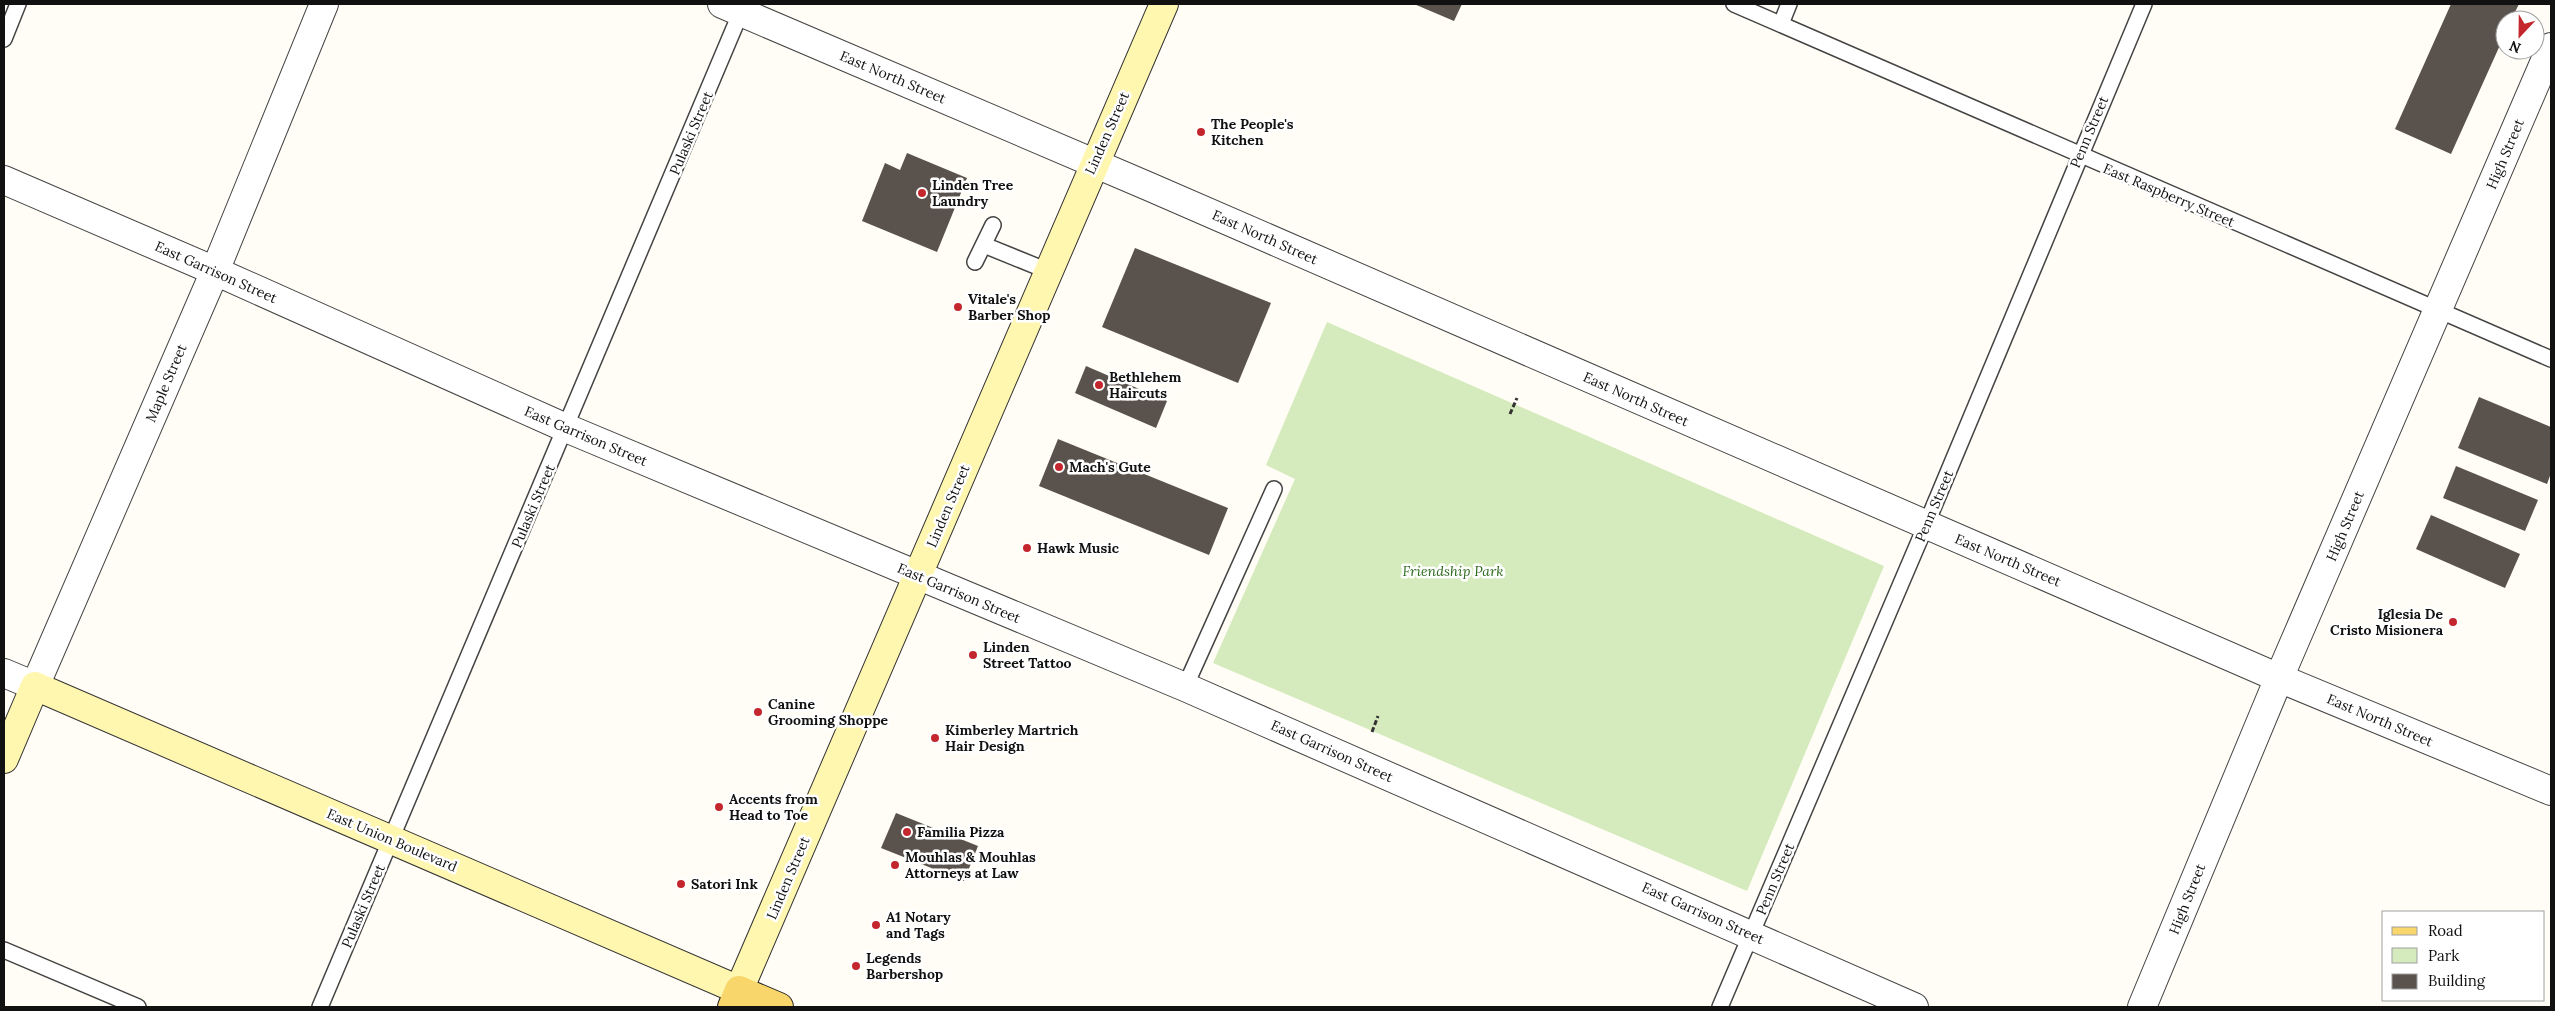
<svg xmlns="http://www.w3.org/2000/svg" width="2555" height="1011" font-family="Lora,serif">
  <rect width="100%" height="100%" fill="#fffdf5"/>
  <path fill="#d5ebbd" d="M 1327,322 L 1884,566 L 1747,891 L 1213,663 L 1295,479 L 1266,465 Z"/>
  <g fill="#5a524d">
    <path d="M 1414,4 L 1462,4 L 1454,21 Z"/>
    <path d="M 2451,4 L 2519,4 L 2511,20 L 2505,20 L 2505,34 L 2451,154 L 2395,129 Z"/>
    <path d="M 907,153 L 967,178 L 937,252 L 862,221 L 885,163 L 900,170 Z"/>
    <path d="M 1135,248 L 1271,303 L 1238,383 L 1102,327 Z"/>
    <path d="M 1086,366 L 1167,401 L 1156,428 L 1075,393 Z"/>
    <path d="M 2479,397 L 2551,427 L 2551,473 L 2547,484 L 2458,448 Z"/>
    <path d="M 1058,439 L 1228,508 L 1209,555 L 1039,486 Z"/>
    <path d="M 2456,466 L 2538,500 L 2525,531 L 2443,498 Z"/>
    <path d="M 2431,515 L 2520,554 L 2505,588 L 2416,549 Z"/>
    <path d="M 896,813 L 978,846 L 964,881 L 881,848 Z"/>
  </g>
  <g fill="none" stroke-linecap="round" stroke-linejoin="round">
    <g stroke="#444" stroke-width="18">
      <g id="lane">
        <path d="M 1734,4 L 2551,359"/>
        <path d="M 1781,24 L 1789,4"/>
        <path d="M 4,39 L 18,4"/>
        <path d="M 984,245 L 1048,271"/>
        <path d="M 975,262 L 993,225"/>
        <path d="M 1185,687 L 1274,489"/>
        <path d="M 4,950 L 138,1007"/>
        <path d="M 320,1007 L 743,7"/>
        <path d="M 1720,1007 L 1926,525 L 2144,4"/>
      </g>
    </g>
    <g stroke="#444" stroke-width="30">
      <g id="street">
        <path d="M 722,4 L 1150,187 L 2279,678 L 2551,791"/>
        <path d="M 4,180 L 215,271 L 566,428 L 1185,687 L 1914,1007"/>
        <path d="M 4,673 L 35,686 L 215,271 L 324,4"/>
        <path d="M 2142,1007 L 2279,678 L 2551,47"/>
      </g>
    </g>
    <g stroke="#333" stroke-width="30">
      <path id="secondary" d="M 4,759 L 35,686 L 739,990 L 1164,4"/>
    </g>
    <g stroke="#222" stroke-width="30">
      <path id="primary" d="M 732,1007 L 739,990 L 779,1007"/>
    </g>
    <g stroke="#333" stroke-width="3" stroke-dasharray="5 2.5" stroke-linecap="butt">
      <path d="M 1510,414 L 1517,398"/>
      <path d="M 1372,732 L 1378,716"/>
    </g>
    <use href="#lane" stroke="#fff" stroke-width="15"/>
    <use href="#street" stroke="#fff" stroke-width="28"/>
    <use href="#secondary" stroke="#fff6b0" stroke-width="28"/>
    <use href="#primary" stroke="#f9d66b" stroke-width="28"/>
  </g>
  <g fill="#c4262e" stroke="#fff" stroke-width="2">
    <circle cx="1201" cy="132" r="5"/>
    <circle cx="922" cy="193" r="5"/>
    <circle cx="958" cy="307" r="5"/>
    <circle cx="1099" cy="385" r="5"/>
    <circle cx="1059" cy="467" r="5"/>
    <circle cx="1027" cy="548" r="5"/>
    <circle cx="2453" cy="622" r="5"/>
    <circle cx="973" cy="655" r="5"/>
    <circle cx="758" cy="712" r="5"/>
    <circle cx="935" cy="738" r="5"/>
    <circle cx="719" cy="807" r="5"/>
    <circle cx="907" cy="832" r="5"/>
    <circle cx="895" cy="865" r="5"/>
    <circle cx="681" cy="884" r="5"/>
    <circle cx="876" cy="925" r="5"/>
    <circle cx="856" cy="966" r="5"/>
  </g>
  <g text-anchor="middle" stroke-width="5" stroke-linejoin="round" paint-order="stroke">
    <g font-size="14" fill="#111" stroke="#fff">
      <text transform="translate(893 77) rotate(23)" y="5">East North Street</text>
      <text transform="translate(2089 132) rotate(-67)" y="5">Penn Street</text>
      <text transform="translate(691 133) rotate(-67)" y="5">Pulaski Street</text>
      <text transform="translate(1107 133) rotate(-66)" y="5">Linden Street</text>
      <text transform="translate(2505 154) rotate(-67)" y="5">High Street</text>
      <text transform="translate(2169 195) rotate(23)" y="5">East Raspberry Street</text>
      <text transform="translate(1265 237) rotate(24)" y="5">East North Street</text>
      <text transform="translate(216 272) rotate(24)" y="5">East Garrison Street</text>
      <text transform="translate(166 383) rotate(-67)" y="5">Maple Street</text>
      <text transform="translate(1636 399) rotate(24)" y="5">East North Street</text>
      <text transform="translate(586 436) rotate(23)" y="5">East Garrison Street</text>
      <text transform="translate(533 506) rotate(-67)" y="5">Pulaski Street</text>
      <text transform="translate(948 506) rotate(-67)" y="5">Linden Street</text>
      <text transform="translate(1934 506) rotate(-67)" y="5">Penn Street</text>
      <text transform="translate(2345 526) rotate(-67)" y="5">High Street</text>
      <text transform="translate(2008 560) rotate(23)" y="5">East North Street</text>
      <text transform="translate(959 593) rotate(23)" y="5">East Garrison Street</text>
      <text transform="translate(2380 720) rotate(23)" y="5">East North Street</text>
      <text transform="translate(1332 751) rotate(24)" y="5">East Garrison Street</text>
      <text transform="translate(392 840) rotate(23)" y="5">East Union Boulevard</text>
      <text transform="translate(788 878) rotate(-67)" y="5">Linden Street</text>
      <text transform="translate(1775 879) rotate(-67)" y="5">Penn Street</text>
      <text transform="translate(2187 899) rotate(-68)" y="5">High Street</text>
      <text transform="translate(363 906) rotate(-67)" y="5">Pulaski Street</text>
      <text transform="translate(1703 913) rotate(24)" y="5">East Garrison Street</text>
    </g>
    <g font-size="14" font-weight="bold" fill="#111" stroke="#fff" text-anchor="start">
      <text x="1211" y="129">The People's<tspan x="1211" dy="16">Kitchen</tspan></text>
      <text x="932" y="190">Linden Tree<tspan x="932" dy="16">Laundry</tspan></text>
      <text x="968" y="304">Vitale's<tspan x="968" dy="16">Barber Shop</tspan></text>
      <text x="1109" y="382">Bethlehem<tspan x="1109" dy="16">Haircuts</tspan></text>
      <text x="1069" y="472">Mach's Gute</text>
      <text x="1037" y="553">Hawk Music</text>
      <text x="2443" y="619" text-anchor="end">Iglesia De<tspan x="2443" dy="16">Cristo Misionera</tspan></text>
      <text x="983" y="652">Linden<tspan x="983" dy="16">Street Tattoo</tspan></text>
      <text x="768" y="709">Canine<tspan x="768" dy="16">Grooming Shoppe</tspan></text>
      <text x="945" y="735">Kimberley Martrich<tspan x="945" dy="16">Hair Design</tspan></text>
      <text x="729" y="804">Accents from<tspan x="729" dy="16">Head to Toe</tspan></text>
      <text x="917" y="837">Familia Pizza</text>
      <text x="905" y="862">Mouhlas &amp; Mouhlas<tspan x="905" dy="16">Attorneys at Law</tspan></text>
      <text x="691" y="889">Satori Ink</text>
      <text x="886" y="922">A1 Notary<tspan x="886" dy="16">and Tags</tspan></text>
      <text x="866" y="963">Legends<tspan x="866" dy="16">Barbershop</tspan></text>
    </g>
    <g font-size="14" font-style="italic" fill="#2f6b1f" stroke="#fff">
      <text x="1453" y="576">Friendship Park</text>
    </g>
  </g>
  <rect width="2555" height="1011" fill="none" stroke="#111111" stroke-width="10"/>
  <rect x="2382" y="911" width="162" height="90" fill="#ffffff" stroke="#a0a0a0"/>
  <rect x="2392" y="927" width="25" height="8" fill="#f9d66b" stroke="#a0a0a0"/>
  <text x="2428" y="936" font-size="15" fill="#111111">Road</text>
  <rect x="2392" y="948" width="25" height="15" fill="#d5ebbd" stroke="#a0a0a0"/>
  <text x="2428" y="961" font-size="15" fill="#111111">Park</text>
  <rect x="2392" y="974" width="25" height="15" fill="#5a524d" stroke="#a0a0a0"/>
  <text x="2428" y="986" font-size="15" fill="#111111">Building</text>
  <g transform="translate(2520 35) rotate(202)"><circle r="24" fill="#ffffff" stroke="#a0a0a0"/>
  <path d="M0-4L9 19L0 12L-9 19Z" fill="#c4262e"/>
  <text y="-8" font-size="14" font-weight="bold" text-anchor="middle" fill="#111111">N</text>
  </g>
</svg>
